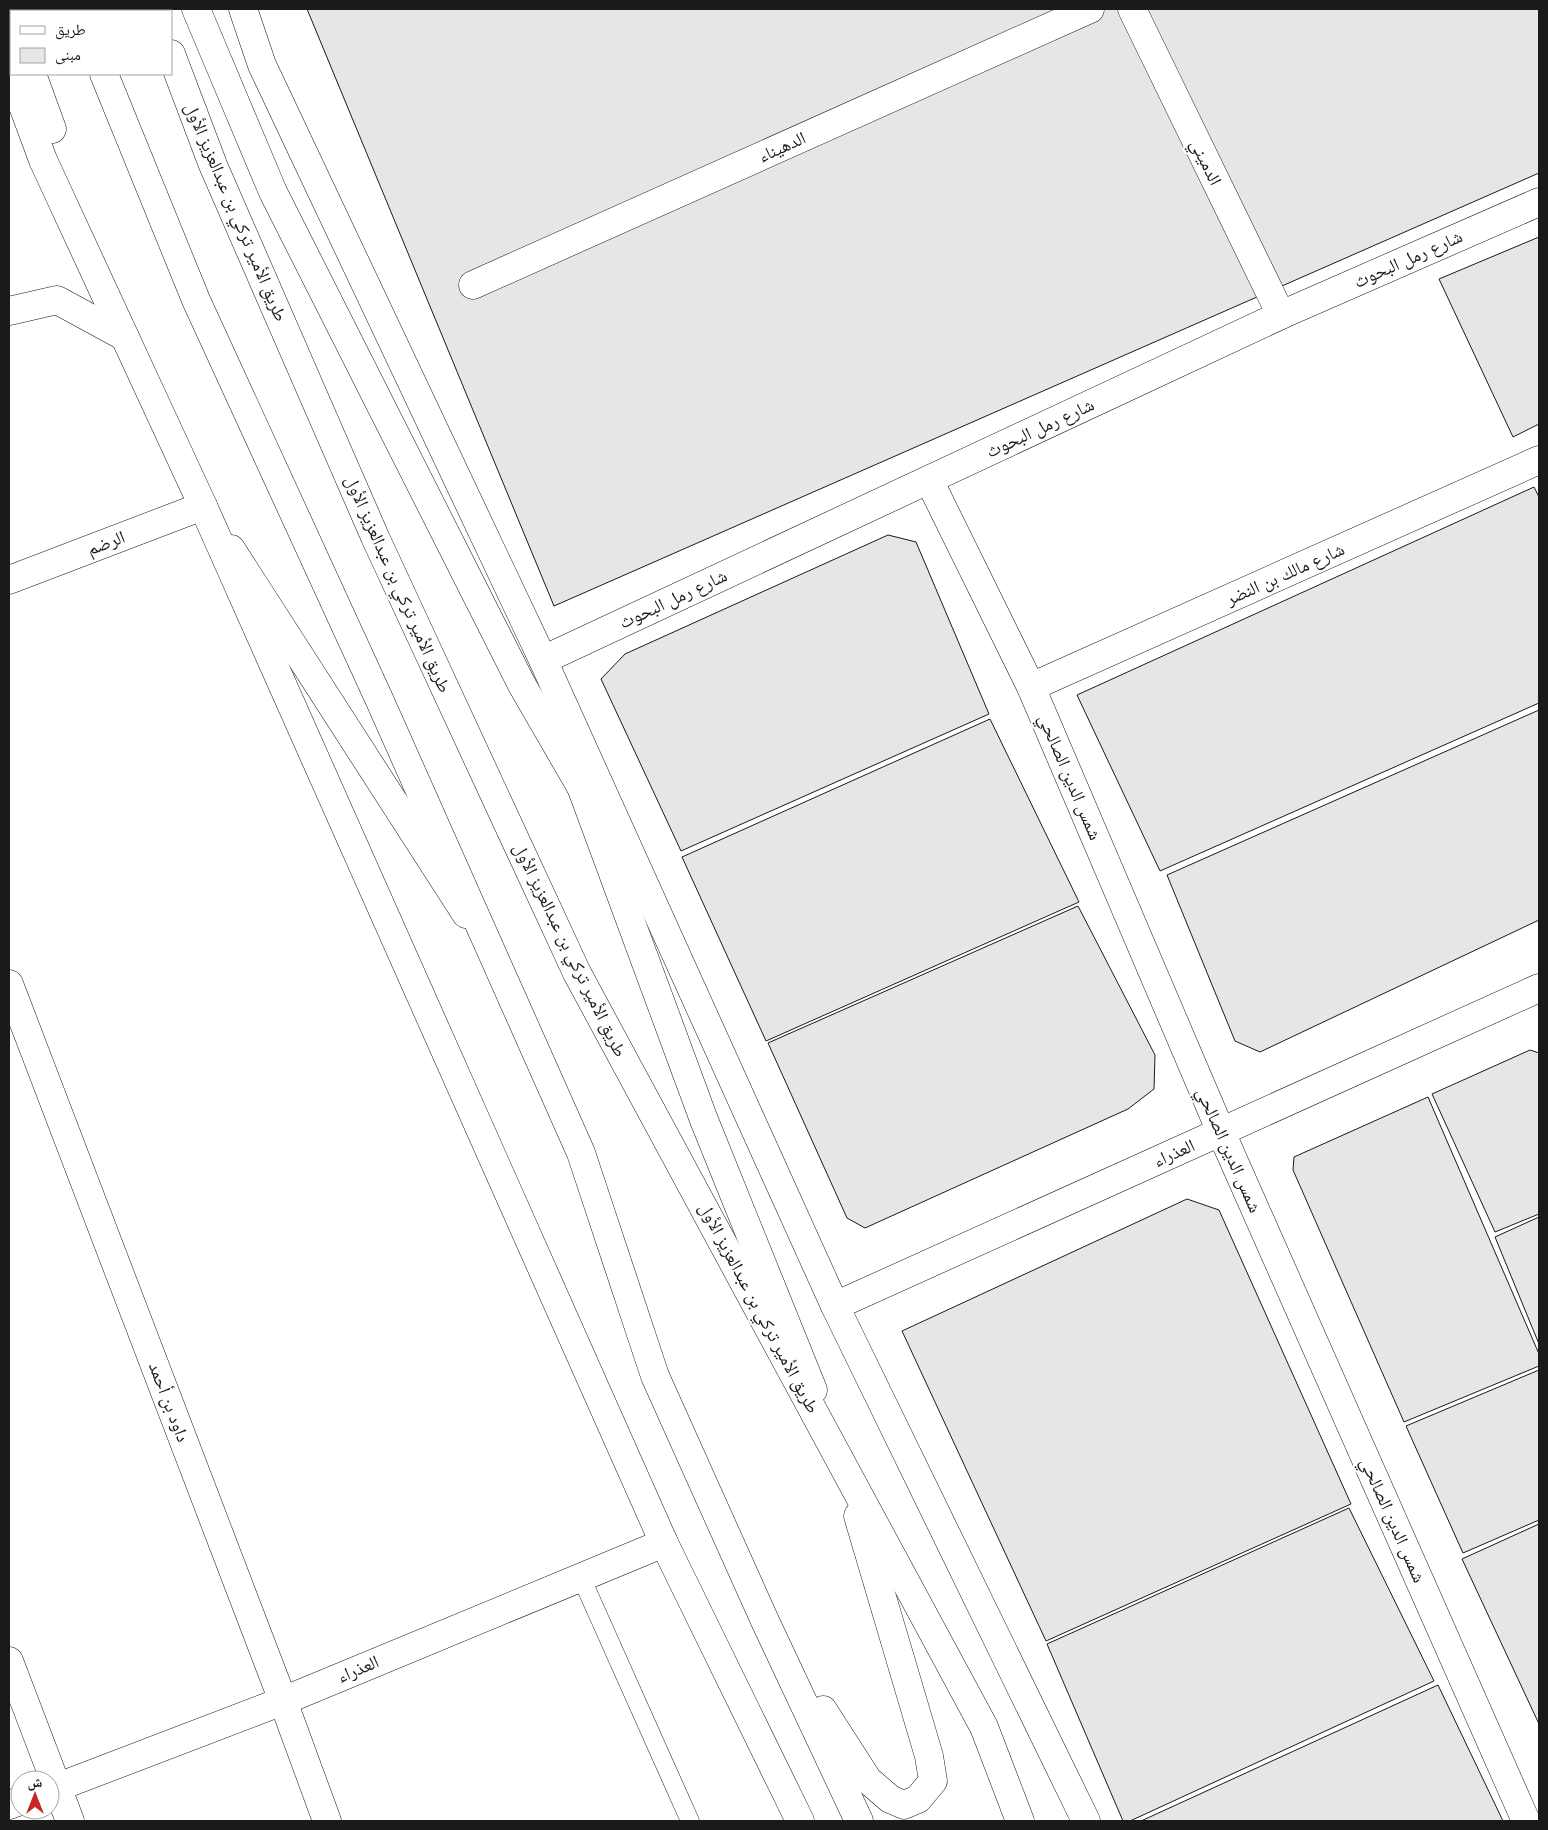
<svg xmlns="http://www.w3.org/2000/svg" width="1548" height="1830" font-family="'Playfair Display','Noto Naskh Arabic',serif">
  <rect width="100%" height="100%" fill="#fff"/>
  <g fill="#e6e6e6" stroke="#1a1a1a">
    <path d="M 307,9 L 1539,9 L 1539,173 L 554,606 Z"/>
    <path d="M 1539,237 L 1539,424 L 1513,437 L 1439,279 Z"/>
    <path d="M 1534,487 L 1539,497 L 1539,703 L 1160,871 L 1077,695 Z"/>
    <path d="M 888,535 L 916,542 L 989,714 L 681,851 L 601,679 L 625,654 Z"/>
    <path d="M 1539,710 L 1539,920 L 1260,1052 L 1235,1041 L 1167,875 Z"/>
    <path d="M 990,719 L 1079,902 L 766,1041 L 682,857 Z"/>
    <path d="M 1078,906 L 1155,1055 L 1154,1089 L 1128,1109 L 865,1228 L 847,1218 L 768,1043 Z"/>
    <path d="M 1530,1050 L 1539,1053 L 1539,1214 L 1495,1232 L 1432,1094 Z"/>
    <path d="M 1428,1097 L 1539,1354 L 1539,1366 L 1404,1422 L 1293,1170 L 1294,1157 Z"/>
    <path d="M 1187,1199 L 1219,1210 L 1351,1504 L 1046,1641 L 902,1331 Z"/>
    <path d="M 1539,1217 L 1539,1344 L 1495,1237 Z"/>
    <path d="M 1539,1370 L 1539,1520 L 1463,1553 L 1406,1426 Z"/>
    <path d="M 1349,1508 L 1434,1681 L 1130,1821 L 1123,1821 L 1047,1644 Z"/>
    <path d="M 1539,1524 L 1539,1724 L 1462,1559 Z"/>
    <path d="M 1438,1685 L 1503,1821 L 1141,1821 Z"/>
  </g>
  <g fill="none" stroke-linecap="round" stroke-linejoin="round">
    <g stroke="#1a1a1a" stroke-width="19">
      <path id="service" d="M 581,1577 L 690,1821"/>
    </g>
    <g stroke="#1a1a1a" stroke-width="29">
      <g id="minor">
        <path d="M 1132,9 L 1281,315"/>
        <path d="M 473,285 L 1090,9"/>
        <path d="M 9,311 L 57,300 L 125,337"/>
        <path d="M 929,480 L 1031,687 L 1221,1132 L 1526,1821"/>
        <path d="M 9,580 L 203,506"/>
        <path d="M 543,660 L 1281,315 L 1539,202"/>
        <path d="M 1031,687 L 1539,460"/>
        <path d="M 9,984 L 283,1701 L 327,1821"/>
        <path d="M 835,1306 L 1539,988"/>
        <path d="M 9,1661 L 70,1821"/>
        <path d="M 50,1790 L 283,1701 L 664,1543"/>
        <path d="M 9,1805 L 20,1801"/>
      </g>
    </g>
    <g stroke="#1a1a1a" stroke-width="29">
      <g id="tertiary">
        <path d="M 231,549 L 466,914"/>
        <path d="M 573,765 L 704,1120 L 813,1390"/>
      </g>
    </g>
    <g stroke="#1a1a1a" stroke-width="29">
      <g id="primary">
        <path d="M 13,9 L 14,11"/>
        <path d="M 78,9 L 79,11"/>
        <path d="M 154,9 L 155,11"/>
        <path d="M 196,9 L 273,192 L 522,685 L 581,787"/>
        <path d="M 243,9 L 262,65 L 543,660 L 835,1306 L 1086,1821"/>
        <path d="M 171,54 L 213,165 L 375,537 L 577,973 L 984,1727 L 1020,1821"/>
        <path d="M 9,68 L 43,160 L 203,506 L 664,1543 L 800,1821"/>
        <path d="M 32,74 L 52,129"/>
        <path d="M 104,74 L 196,300 L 380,701 L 581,1153 L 655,1376 L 765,1621 L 859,1821"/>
        <path d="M 823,1710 L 868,1780 L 890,1799 L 904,1805 L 918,1799 L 933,1781 L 929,1756 L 858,1516"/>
      </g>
    </g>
    <use href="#service" stroke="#fff" stroke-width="18"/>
    <use href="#minor" stroke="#fff" stroke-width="28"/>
    <use href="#tertiary" stroke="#fff" stroke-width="28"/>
    <use href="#primary" stroke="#fff" stroke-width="28"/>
  </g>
  <g text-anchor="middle" stroke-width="4" stroke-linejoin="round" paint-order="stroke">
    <g font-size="18" fill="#1a1a1a" stroke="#fff">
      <text transform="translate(782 147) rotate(-24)" y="6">الدهيناء</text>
      <text transform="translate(1206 162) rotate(64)" y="6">الدميني</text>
      <text transform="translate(236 212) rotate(67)" y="6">طريق الأمير تركي بن عبدالعزيز الأول</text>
      <text transform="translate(1408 259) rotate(-24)" y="6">شارع رمل البحوث</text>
      <text transform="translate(1040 428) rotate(-25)" y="6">شارع رمل البحوث</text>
      <text transform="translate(106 543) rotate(-21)" y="6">الرضم</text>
      <text transform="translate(1285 574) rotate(-24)" y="6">شارع مالك بن النضر</text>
      <text transform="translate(398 584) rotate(66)" y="6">طريق الأمير تركي بن عبدالعزيز الأول</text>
      <text transform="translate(673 599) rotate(-25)" y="6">شارع رمل البحوث</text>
      <text transform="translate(1070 777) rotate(67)" y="6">شمس الدين الصالحي</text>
      <text transform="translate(570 950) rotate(64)" y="6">طريق الأمير تركي بن عبدالعزيز الأول</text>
      <text transform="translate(1229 1150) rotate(66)" y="6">شمس الدين الصالحي</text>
      <text transform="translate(1174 1153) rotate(-24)" y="6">العذراء</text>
      <text transform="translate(759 1308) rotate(62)" y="6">طريق الأمير تركي بن عبدالعزيز الأول</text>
      <text transform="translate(169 1402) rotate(69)" y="6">داود بن أحمد</text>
      <text transform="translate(1393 1520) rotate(66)" y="6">شمس الدين الصالحي</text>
      <text transform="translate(358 1669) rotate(-23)" y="6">العذراء</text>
    </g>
  </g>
  <rect width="1548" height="1830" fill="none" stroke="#1a1a1a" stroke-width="20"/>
  <rect x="10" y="10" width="162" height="65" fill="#ffffff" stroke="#a3a3a3"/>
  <rect x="20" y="26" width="25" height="8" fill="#ffffff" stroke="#a3a3a3"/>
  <text x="55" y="35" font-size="15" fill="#1a1a1a">طريق</text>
  <rect x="20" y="48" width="25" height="15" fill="#e6e6e6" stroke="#a3a3a3"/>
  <text x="55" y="60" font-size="15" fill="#1a1a1a">مبنى</text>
  <g transform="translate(35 1795)"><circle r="24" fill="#ffffff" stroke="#a3a3a3"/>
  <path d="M0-4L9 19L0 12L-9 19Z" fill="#c62828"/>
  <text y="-8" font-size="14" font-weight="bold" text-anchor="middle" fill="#1a1a1a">ش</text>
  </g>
</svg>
